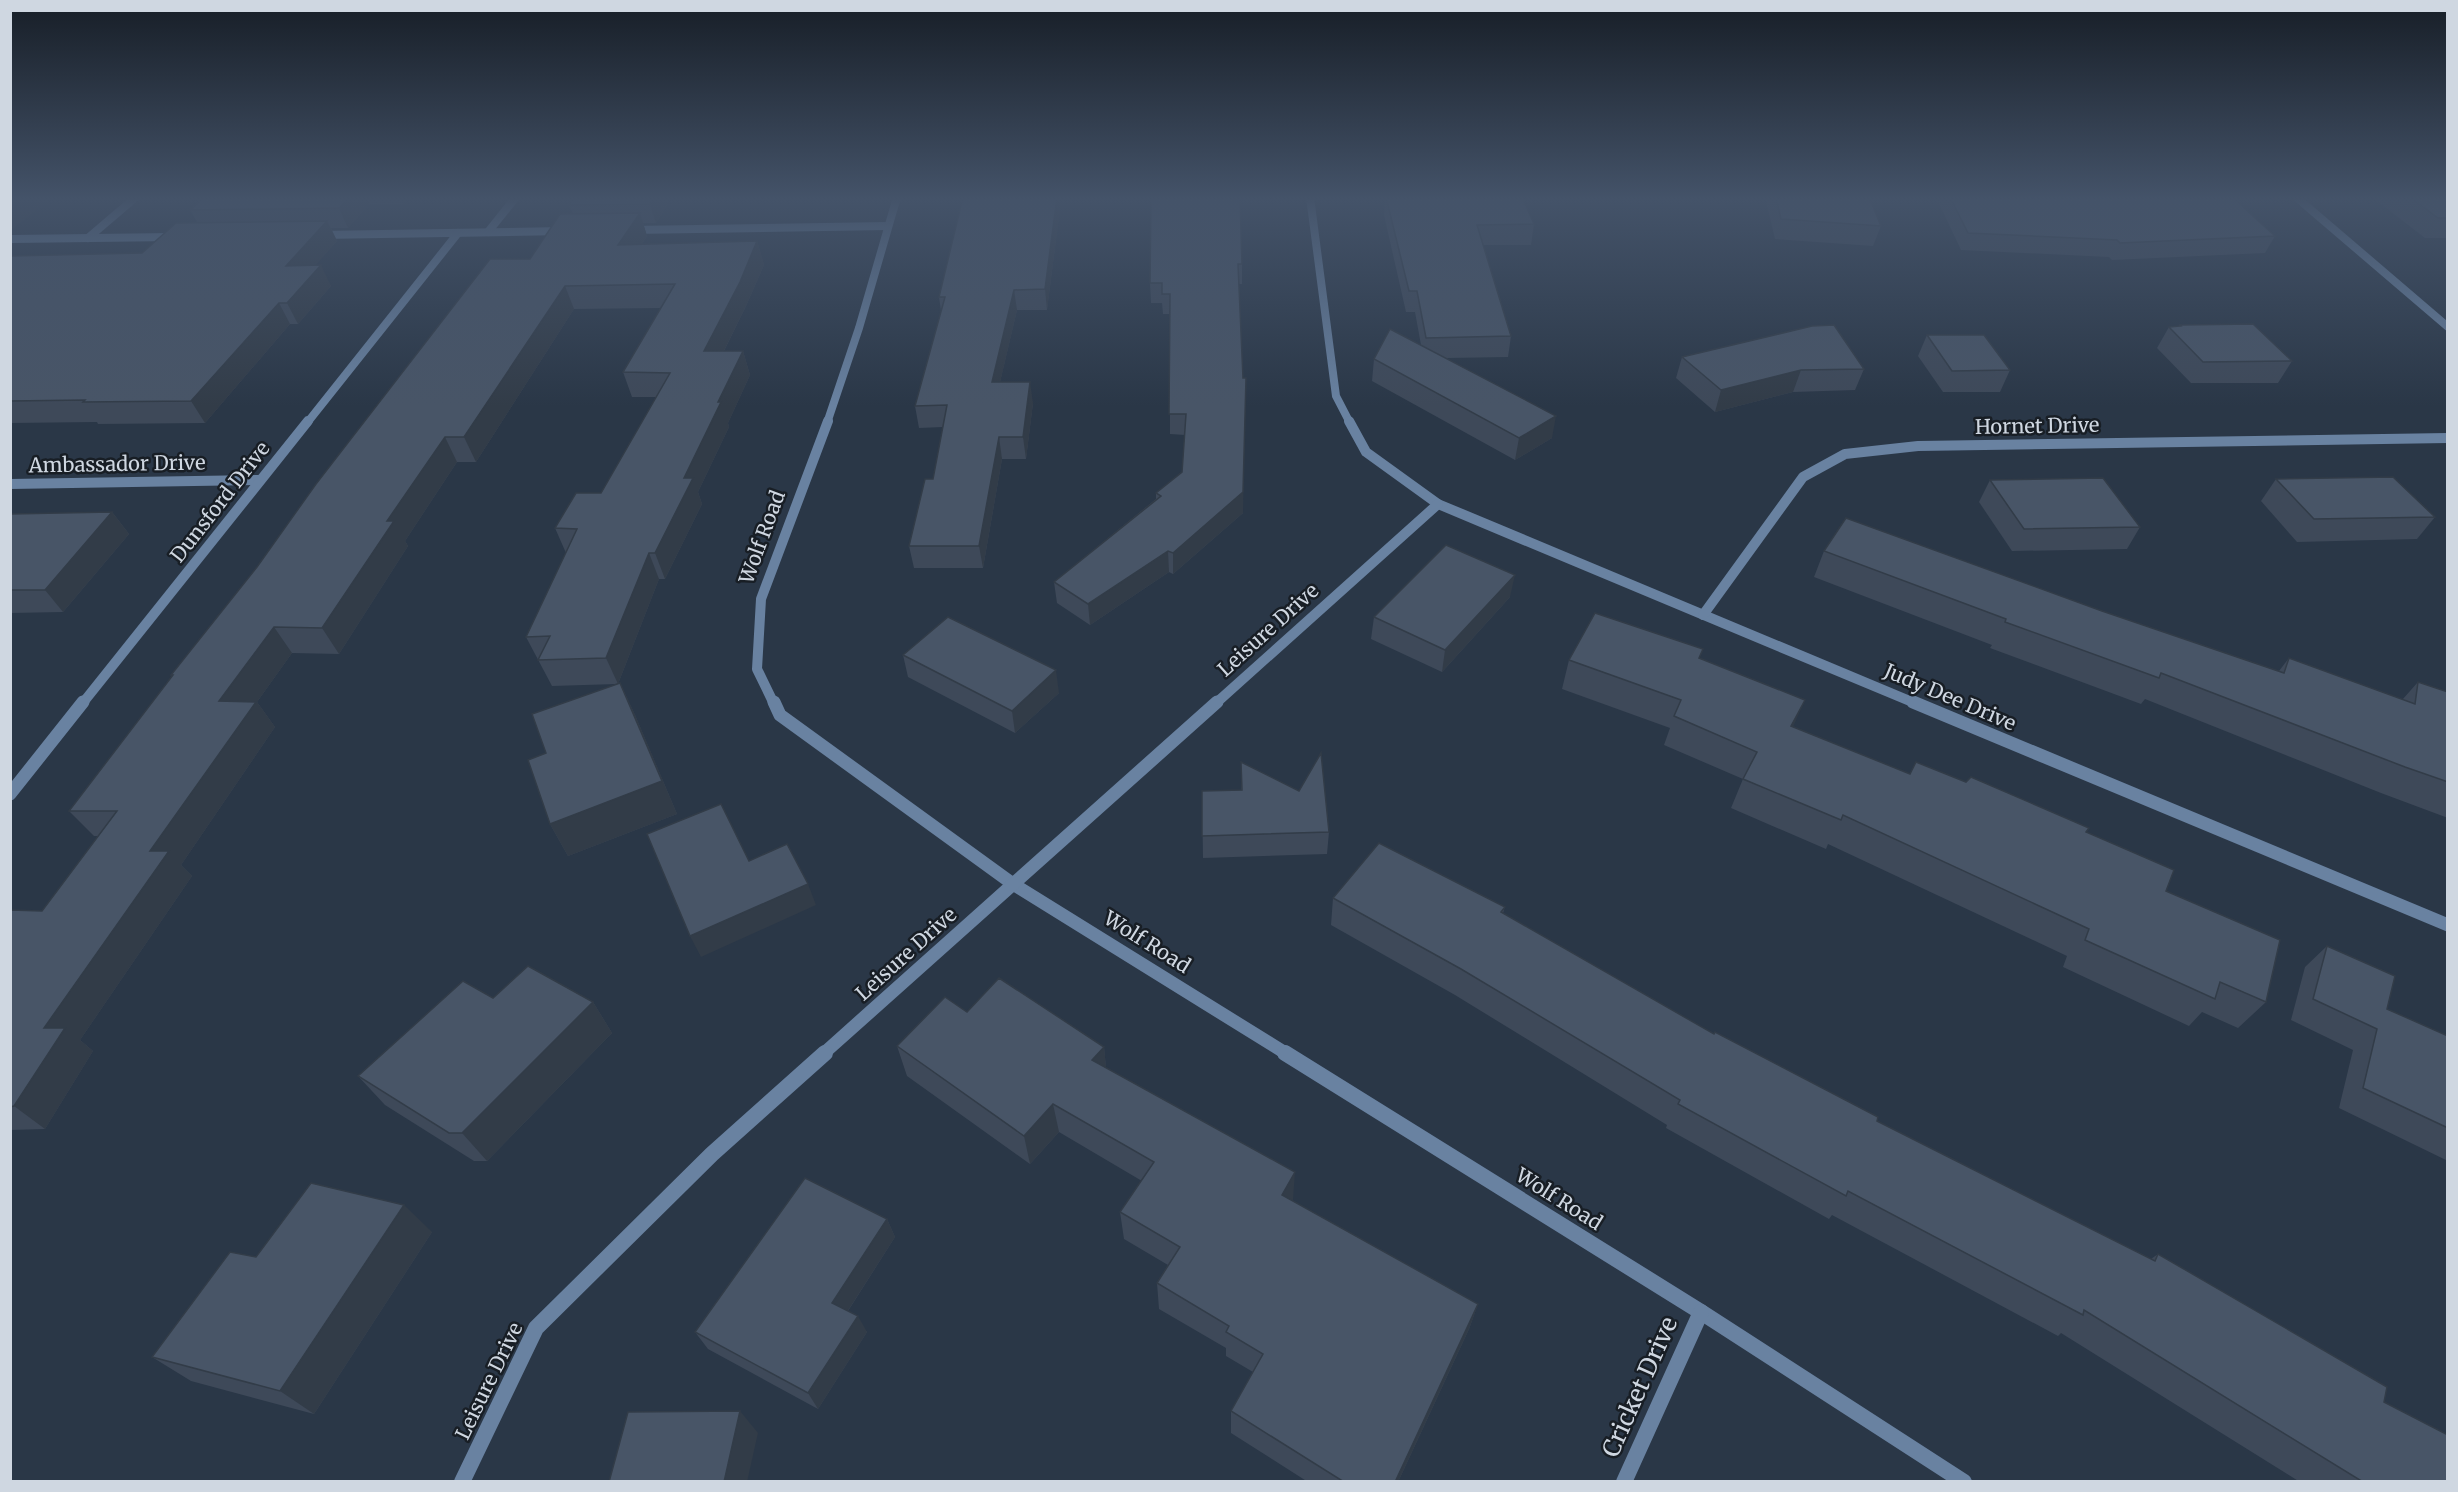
<svg xmlns="http://www.w3.org/2000/svg" width="2458" height="1492" font-family="Merriweather,serif">
  <rect width="100%" height="100%" fill="#2a3747"/>
  <g fill="none" stroke-linecap="round" stroke-linejoin="round">
    <g stroke="#6982a1" stroke-width="8">
      <path d="M 1310,197 L 1336,396 L 1350,423"/>
      <path d="M 630,230 L 888,226"/>
      <path d="M 488,232 L 516,197"/>
      <path d="M 318,235 L 564,231"/>
      <path d="M 88,238 L 136,197"/>
      <path d="M 10,239 L 174,237"/>
      <path d="M 307,423 L 458,233"/>
      <path d="M 827,423 L 859,328 L 897,197"/>
    </g>
    <g stroke="#6982a1" stroke-width="10">
      <path d="M 1349,421 L 1366,452 L 1438,504 L 1917,704"/>
      <path d="M 10,484 L 260,480"/>
      <path d="M 1703,615 L 1803,477 L 1845,454 L 1918,446 L 2448,438"/>
      <path d="M 82,704 L 308,421"/>
      <path d="M 774,704 L 757,669 L 761,599 L 828,421"/>
      <path d="M 1215,704 L 1438,504"/>
    </g>
    <g stroke="#6982a1" stroke-width="13">
      <path d="M 774,702 L 780,715 L 1013,884 L 1287,1054"/>
      <path d="M 1913,702 L 2448,925"/>
      <path d="M 10,794 L 83,702"/>
      <path d="M 823,1054 L 1217,702"/>
    </g>
    <g stroke="#6982a1" stroke-width="16">
      <path d="M 1285,1053 L 1701,1312 L 1964,1482"/>
      <path d="M 462,1482 L 536,1328 L 712,1154 L 825,1053"/>
      <path d="M 1624,1482 L 1701,1312"/>
    </g>
    <path stroke="#6982a1" stroke-width="8" d="M 2296,197 L 2448,327"/>
  </g>
  <g fill="#3e4959">
    <path d="M 205,197 L 409,197 L 403,204 L 369,204 L 348,228 L 331,228 L 337,241 L 315,265 L 331,286 L 298,324 L 290,324 L 205,423 L 98,424 L 97,422 L 10,423 L 10,256 L 142,253 L 197,222 L 190,210 Z"/>
    <path d="M 575,197 L 672,197 L 656,223 L 643,223 L 647,236 L 642,244 L 757,241 L 764,265 L 746,306 L 724,351 L 743,351 L 750,375 L 728,423 L 729,427 L 698,492 L 702,504 L 665,579 L 659,579 L 618,684 L 620,683 L 635,715 L 677,814 L 568,856 L 550,824 L 546,753 L 617,684 L 552,686 L 526,637 L 566,553 L 555,528 L 601,493 L 656,397 L 632,397 L 623,372 L 661,308 L 574,309 L 476,462 L 457,462 L 405,541 L 408,546 L 339,654 L 292,653 L 257,702 L 275,727 L 181,865 L 192,876 L 80,1040 L 93,1051 L 45,1129 L 10,1130 L 10,910 L 42,911 L 99,836 L 94,836 L 69,811 L 172,676 L 171,675 L 530,259 L 573,214 L 569,205 Z"/>
    <path d="M 963,197 L 1059,197 L 1060,208 L 1047,310 L 1017,310 L 1000,382 L 1033,403 L 1026,459 L 1002,459 L 983,568 L 914,568 L 909,546 L 933,479 L 943,427 L 919,428 L 915,406 L 941,311 L 939,297 Z"/>
    <path d="M 1195,197 L 1242,264 L 1242,284 L 1239,284 L 1243,513 L 1173,574 L 1169,572 L 1090,625 L 1057,603 L 1054,582 L 1156,499 L 1156,493 L 1182,472 L 1185,435 L 1170,434 L 1170,314 L 1163,314 L 1162,303 L 1151,303 L 1150,283 Z"/>
    <path d="M 1385,197 L 1522,197 L 1534,224 L 1531,245 L 1483,245 L 1511,336 L 1508,357 L 1447,358 L 1552,438 L 1515,460 L 1372,381 L 1374,359 L 1421,345 L 1415,312 L 1406,312 L 1384,215 Z"/>
    <path d="M 1765,197 L 1869,197 L 1881,226 L 1873,246 L 1775,239 Z"/>
    <path d="M 1936,197 L 2232,197 L 2275,236 L 2265,253 L 2112,260 L 2109,257 L 1961,250 Z"/>
    <path d="M 2372,197 L 2448,197 L 2448,238 L 2425,238 Z"/>
    <path d="M 2180,325 L 2292,361 L 2278,383 L 2191,383 L 2157,348 L 2169,327 L 2179,326 Z"/>
    <path d="M 1927,335 L 2010,370 L 2000,392 L 1943,392 L 1918,356 Z"/>
    <path d="M 1682,357 L 1864,369 L 1855,390 L 1793,392 L 1715,412 L 1676,378 Z"/>
    <path d="M 2276,479 L 2435,517 L 2417,539 L 2297,542 L 2261,501 Z"/>
    <path d="M 1990,480 L 2140,527 L 2127,549 L 2012,551 L 1979,502 Z"/>
    <path d="M 112,512 L 129,534 L 63,612 L 10,613 L 10,514 Z"/>
    <path d="M 1824,551 L 2102,611 L 2279,671 L 2289,658 L 2402,700 L 2418,682 L 2448,692 L 2448,818 L 2381,793 L 2145,699 L 2141,704 L 1990,648 L 1992,645 L 1814,577 Z"/>
    <path d="M 1510,597 L 1442,672 L 1371,639 L 1374,617 Z"/>
    <path d="M 903,655 L 1059,693 L 1015,733 L 908,677 Z"/>
    <path d="M 1700,658 L 1793,727 L 1910,774 L 1916,762 L 2086,832 L 2166,891 L 2266,1002 L 2238,1028 L 2202,1012 L 2189,1026 L 2063,967 L 2067,956 L 1828,844 L 1826,849 L 1731,808 L 1743,779 L 1664,745 L 1670,728 L 1562,689 L 1569,660 Z"/>
    <path d="M 1241,762 L 1299,791 L 1329,832 L 1327,854 L 1203,858 L 1202,791 L 1241,790 Z"/>
    <path d="M 1333,898 L 1505,907 L 1503,913 L 1714,1034 L 1877,1121 L 2151,1259 L 2158,1254 L 2384,1402 L 2448,1482 L 2300,1482 L 2061,1333 L 2058,1336 L 1832,1215 L 1829,1219 L 1666,1128 L 1667,1125 L 1455,995 L 1331,925 Z"/>
    <path d="M 2327,946 L 2387,1009 L 2448,1036 L 2448,1161 L 2339,1108 L 2353,1050 L 2291,1020 L 2305,967 Z"/>
    <path d="M 593,1002 L 612,1033 L 487,1161 L 474,1161 L 385,1105 L 358,1076 Z"/>
    <path d="M 967,1012 L 1104,1047 L 1106,1068 L 1292,1201 L 1478,1304 L 1469,1329 L 1398,1482 L 1308,1482 L 1231,1433 L 1231,1411 L 1253,1372 L 1226,1356 L 1226,1348 L 1159,1309 L 1157,1283 L 1168,1265 L 1124,1239 L 1120,1212 L 1142,1181 L 1059,1132 L 1030,1164 L 907,1076 L 897,1046 Z"/>
    <path d="M 887,1219 L 895,1237 L 848,1311 L 867,1332 L 818,1409 L 708,1349 L 695,1332 Z"/>
    <path d="M 432,1232 L 314,1414 L 191,1381 L 152,1357 L 256,1257 Z"/>
  </g>
  <g fill="#323c48">
    <path d="M 15,197 L 53,197 L 10,231 L 10,200 Z"/>
    <path d="M 349,197 L 366,197 L 369,204 L 348,228 L 339,208 Z"/>
    <path d="M 400,197 L 409,197 L 403,204 Z"/>
    <path d="M 654,197 L 672,197 L 656,223 L 650,204 Z"/>
    <path d="M 1057,197 L 1059,197 L 1060,208 L 1047,310 L 1045,289 Z"/>
    <path d="M 640,213 L 647,236 L 626,268 L 618,245 Z"/>
    <path d="M 327,221 L 337,241 L 297,286 L 286,266 Z"/>
    <path d="M 757,241 L 764,265 L 746,306 L 712,375 L 704,351 Z"/>
    <path d="M 321,265 L 331,286 L 298,324 L 287,303 Z"/>
    <path d="M 565,286 L 574,309 L 476,462 L 464,437 Z"/>
    <path d="M 1014,290 L 1017,310 L 995,404 L 992,382 Z"/>
    <path d="M 279,303 L 290,324 L 205,423 L 191,401 Z"/>
    <path d="M 743,351 L 750,375 L 728,423 L 729,427 L 698,492 L 702,504 L 665,579 L 655,553 L 684,478 L 718,402 Z"/>
    <path d="M 1801,370 L 1793,392 L 1715,412 L 1721,390 Z"/>
    <path d="M 1246,378 L 1243,513 L 1173,574 L 1173,553 Z"/>
    <path d="M 1030,382 L 1033,403 L 1026,459 L 1023,437 Z"/>
    <path d="M 1556,416 L 1552,438 L 1515,460 L 1519,438 Z"/>
    <path d="M 445,437 L 457,462 L 405,541 L 408,546 L 339,654 L 322,628 L 387,521 Z"/>
    <path d="M 999,437 L 1002,459 L 983,568 L 979,546 Z"/>
    <path d="M 112,512 L 129,534 L 63,612 L 45,590 Z"/>
    <path d="M 1168,551 L 1169,572 L 1090,625 L 1088,604 Z"/>
    <path d="M 649,553 L 659,579 L 618,684 L 606,658 Z"/>
    <path d="M 1515,575 L 1510,597 L 1442,672 L 1445,650 Z"/>
    <path d="M 274,627 L 292,653 L 257,702 L 275,727 L 181,865 L 192,876 L 80,1040 L 93,1051 L 45,1129 L 14,1106 L 44,1028 L 150,851 L 219,701 Z"/>
    <path d="M 1056,670 L 1059,693 L 1015,733 L 1012,711 Z"/>
    <path d="M 620,683 L 635,715 L 677,814 L 568,856 L 550,824 Z"/>
    <path d="M 1805,700 L 1792,729 L 1791,726 Z"/>
    <path d="M 808,884 L 816,905 L 701,957 L 690,936 Z"/>
    <path d="M 593,1002 L 612,1033 L 487,1161 L 462,1133 Z"/>
    <path d="M 1104,1047 L 1107,1076 L 1092,1060 Z"/>
    <path d="M 1053,1104 L 1059,1132 L 1030,1164 L 1024,1136 Z"/>
    <path d="M 1295,1172 L 1293,1200 L 1280,1222 L 1282,1195 Z"/>
    <path d="M 404,1205 L 432,1232 L 314,1414 L 280,1391 Z"/>
    <path d="M 887,1219 L 895,1237 L 842,1320 L 832,1303 Z"/>
    <path d="M 1478,1304 L 1469,1329 L 1398,1482 L 1395,1482 Z"/>
    <path d="M 858,1316 L 867,1332 L 818,1409 L 808,1393 Z"/>
    <path d="M 740,1411 L 758,1433 L 747,1482 L 724,1482 Z"/>
  </g>
  <g fill="#485567" stroke="#323c48" stroke-width="1.5">
    <path d="M 205,197 L 349,197 L 339,208 L 190,210 Z"/>
    <path d="M 575,197 L 654,197 L 650,204 L 569,205 Z"/>
    <path d="M 963,197 L 1057,197 L 1045,289 L 1014,290 L 992,382 L 1030,382 L 1023,437 L 999,437 L 979,546 L 909,546 L 925,479 L 933,479 L 947,405 L 915,406 L 945,297 L 939,297 Z"/>
    <path d="M 1151,197 L 1240,198 L 1242,264 L 1238,264 L 1243,378 L 1246,378 L 1243,492 L 1173,553 L 1168,551 L 1088,604 L 1054,582 L 1161,496 L 1156,493 L 1182,472 L 1186,414 L 1169,414 L 1170,294 L 1162,294 L 1162,283 L 1150,283 Z"/>
    <path d="M 1386,197 L 1522,197 L 1534,224 L 1477,225 L 1511,336 L 1426,338 L 1417,291 L 1409,291 Z"/>
    <path d="M 1776,197 L 1869,197 L 1881,226 L 1781,219 Z"/>
    <path d="M 1950,197 L 2232,197 L 2275,236 L 2120,243 L 2117,240 L 1968,233 Z"/>
    <path d="M 2410,197 L 2448,197 L 2448,218 L 2438,218 Z"/>
    <path d="M 640,213 L 618,245 L 757,241 L 740,282 L 704,351 L 743,351 L 718,402 L 721,402 L 684,478 L 693,478 L 655,553 L 649,553 L 606,658 L 538,660 L 550,636 L 526,637 L 577,529 L 555,528 L 576,493 L 601,493 L 670,373 L 623,372 L 675,284 L 565,286 L 464,437 L 445,437 L 387,521 L 394,521 L 322,628 L 274,627 L 219,701 L 256,702 L 150,851 L 169,851 L 44,1028 L 65,1028 L 14,1106 L 10,1107 L 10,910 L 42,911 L 117,811 L 69,811 L 173,675 L 171,675 L 257,567 L 316,484 L 490,259 L 530,259 L 560,214 Z"/>
    <path d="M 327,221 L 286,266 L 321,265 L 287,303 L 279,303 L 191,401 L 83,402 L 85,400 L 10,401 L 10,256 L 142,253 L 176,223 Z"/>
    <path d="M 2253,324 L 2292,361 L 2203,362 L 2169,327 L 2181,326 L 2180,325 Z"/>
    <path d="M 1834,325 L 1864,369 L 1801,370 L 1721,390 L 1682,357 L 1812,326 Z"/>
    <path d="M 1390,329 L 1556,416 L 1519,438 L 1374,359 Z"/>
    <path d="M 1927,335 L 1984,335 L 2010,370 L 1952,371 Z"/>
    <path d="M 2393,477 L 2435,517 L 2314,519 L 2276,479 Z"/>
    <path d="M 2103,478 L 2140,527 L 2024,529 L 1990,480 Z"/>
    <path d="M 112,512 L 45,590 L 10,590 L 10,514 Z"/>
    <path d="M 1846,518 L 2102,611 L 2284,673 L 2289,658 L 2415,704 L 2418,682 L 2448,692 L 2448,782 L 2405,767 L 2161,673 L 2159,678 L 2005,622 L 2006,619 L 1824,551 Z"/>
    <path d="M 1446,545 L 1515,575 L 1445,650 L 1374,617 Z"/>
    <path d="M 1595,613 L 1703,649 L 1699,658 L 1805,700 L 1791,726 L 1910,774 L 1916,762 L 1966,782 L 1971,777 L 2089,828 L 2086,832 L 2174,870 L 2166,891 L 2280,940 L 2266,1002 L 2220,982 L 2215,999 L 2085,940 L 2089,929 L 1843,815 L 1841,820 L 1743,779 L 1757,752 L 1674,716 L 1681,700 L 1569,660 Z"/>
    <path d="M 948,617 L 1056,670 L 1012,711 L 903,655 Z"/>
    <path d="M 620,683 L 662,781 L 550,824 L 528,760 L 546,753 L 532,714 Z"/>
    <path d="M 1321,753 L 1329,832 L 1202,836 L 1202,791 L 1242,790 L 1241,762 L 1299,791 Z"/>
    <path d="M 721,804 L 749,861 L 787,844 L 808,884 L 690,936 L 647,834 Z"/>
    <path d="M 1379,843 L 1505,907 L 1501,912 L 1714,1034 L 1715,1032 L 1878,1117 L 1877,1121 L 2155,1261 L 2158,1254 L 2387,1387 L 2384,1402 L 2448,1435 L 2448,1482 L 2363,1482 L 2084,1310 L 2083,1315 L 1848,1191 L 1846,1196 L 1678,1104 L 1680,1100 L 1461,969 L 1333,898 Z"/>
    <path d="M 2327,946 L 2395,976 L 2387,1009 L 2448,1036 L 2448,1128 L 2363,1088 L 2377,1029 L 2313,999 Z"/>
    <path d="M 528,966 L 593,1002 L 462,1133 L 449,1133 L 358,1076 L 463,981 L 493,998 Z"/>
    <path d="M 999,978 L 1104,1047 L 1092,1060 L 1295,1172 L 1282,1195 L 1478,1304 L 1395,1482 L 1344,1482 L 1231,1411 L 1263,1354 L 1226,1332 L 1229,1326 L 1157,1283 L 1180,1247 L 1120,1212 L 1154,1162 L 1053,1104 L 1024,1136 L 897,1046 L 945,997 L 967,1012 Z"/>
    <path d="M 805,1178 L 887,1219 L 832,1303 L 858,1316 L 808,1393 L 695,1332 Z"/>
    <path d="M 311,1183 L 404,1205 L 280,1391 L 152,1357 L 230,1252 L 256,1257 Z"/>
    <path d="M 740,1411 L 724,1482 L 609,1482 L 628,1412 Z"/>
  </g>
  <linearGradient id="sky" x2="0" y2="1"><stop stop-color="#171e27"/><stop offset="0.49" stop-color="#445369"/><stop offset="1" stop-color="#445369" stop-opacity="0"/></linearGradient>
  <rect width="2458" height="406" fill="url(#sky)"/>
  <g text-anchor="middle" stroke-width="5" stroke-linejoin="round" paint-order="stroke">
    <g font-size="20" fill="#cfd7e1" stroke="#181e25">
      <text transform="translate(2037 426) rotate(-1)" y="7">Hornet Drive</text>
      <text transform="translate(117 464) rotate(-1)" y="7">Ambassador Drive</text>
      <text transform="translate(220 502) rotate(-52)" y="7">Dunsford Drive</text>
      <text transform="translate(762 537) rotate(-70)" y="7">Wolf Road</text>
      <text transform="translate(1268 630) rotate(-42)" y="7">Leisure Drive</text>
      <text transform="translate(1950 697) rotate(23)" y="7">Judy Dee Drive</text>
      <text transform="translate(1147 942) rotate(32)" y="7">Wolf Road</text>
      <text transform="translate(906 954) rotate(-42)" y="7">Leisure Drive</text>
      <text transform="translate(1559 1199) rotate(32)" y="7">Wolf Road</text>
      <text transform="translate(489 1381) rotate(-64)" y="7">Leisure Drive</text>
    </g>
    <g font-size="24" fill="#cfd7e1" stroke="#181e25">
      <text transform="translate(1640 1387) rotate(-66)" y="8">Cricket Drive</text>
    </g>
  </g>
  <rect width="2458" height="1492" fill="none" stroke="#cfd7e1" stroke-width="24"/>
</svg>
